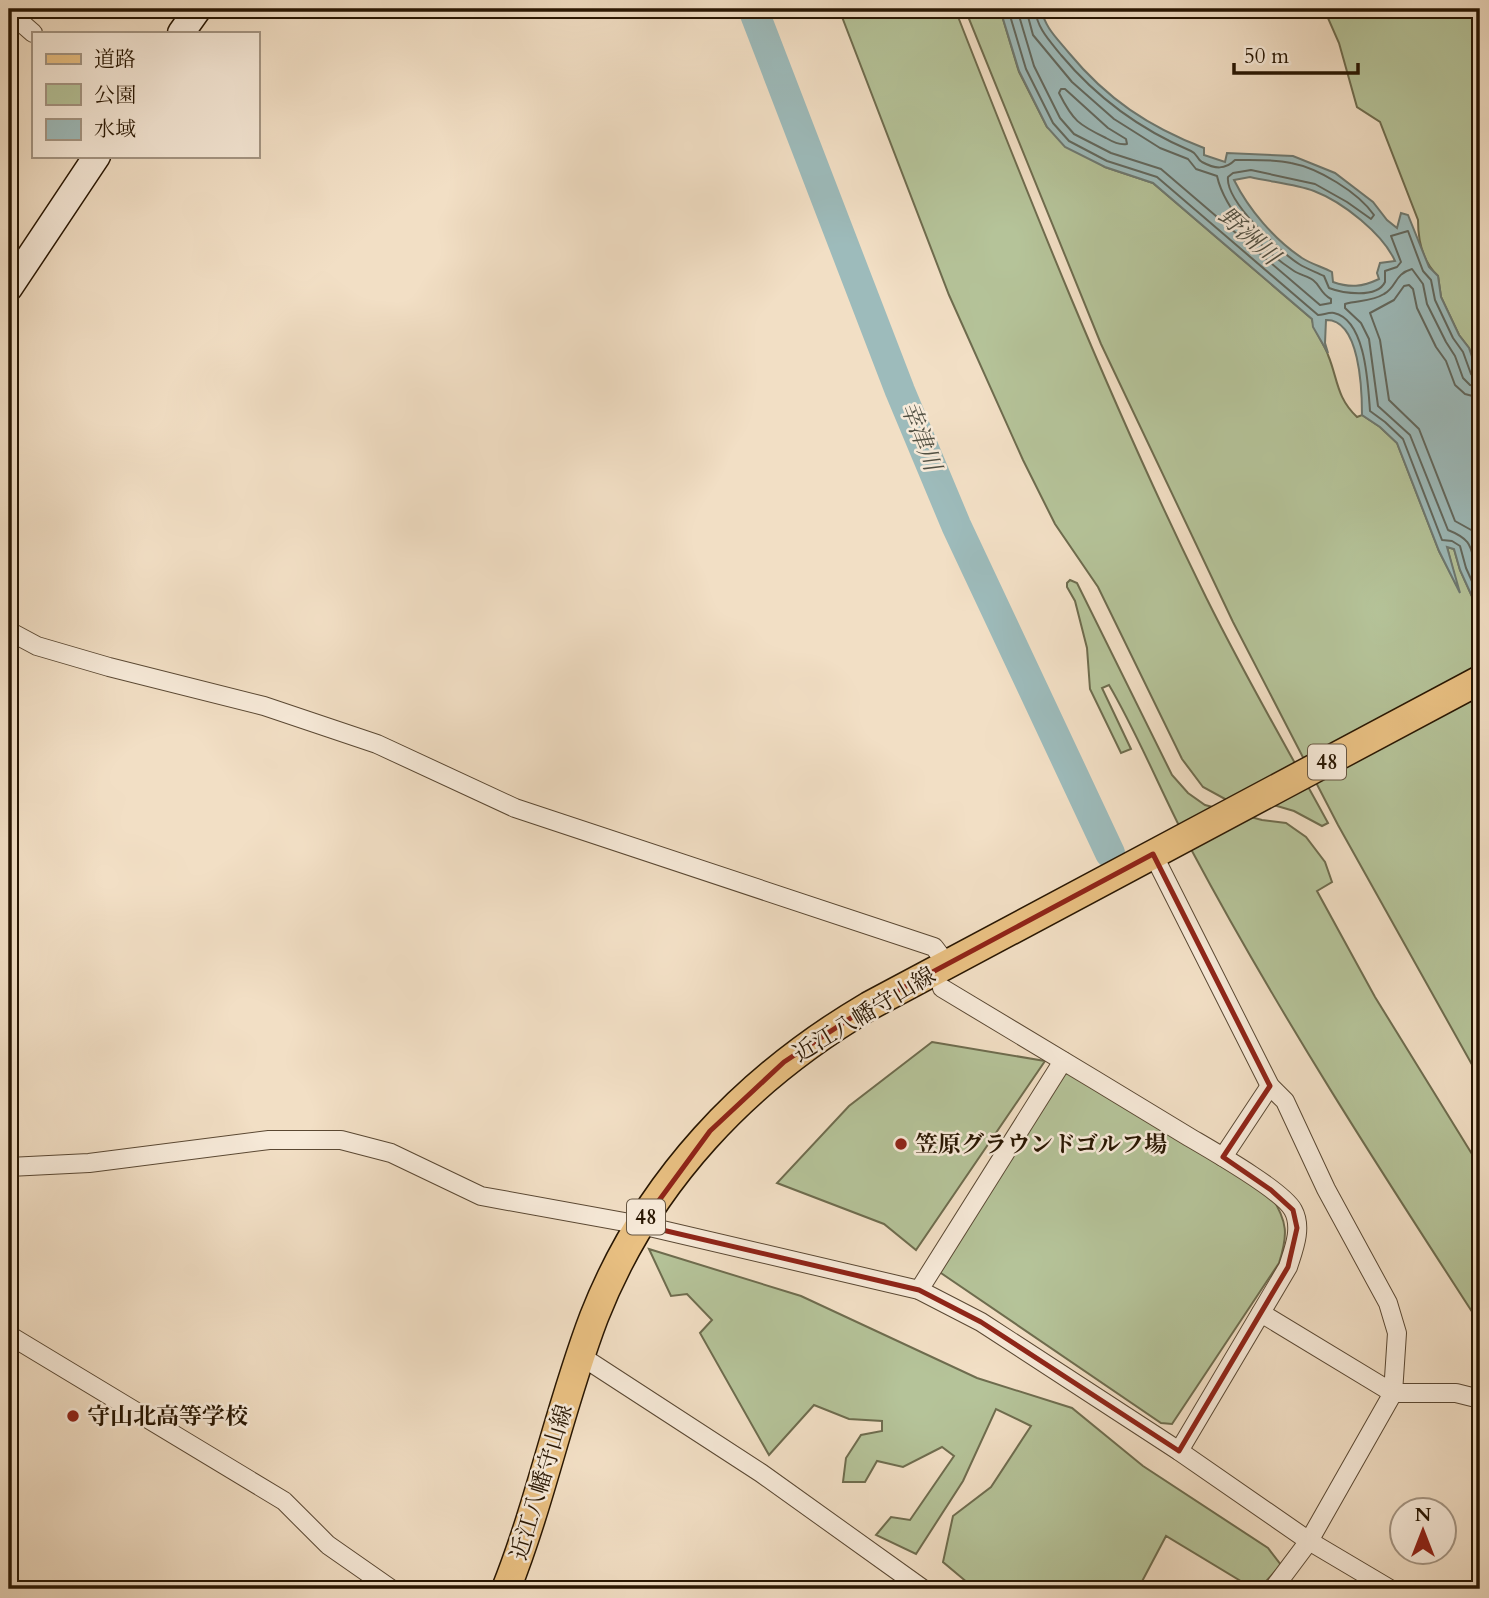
<svg xmlns="http://www.w3.org/2000/svg" width="1489" height="1598" font-family="Cardo,'Noto Serif JP',serif">
  <rect width="100%" height="100%" fill="#f2dfc5"/>
  <filter id="stains"><feTurbulence type="fractalNoise" baseFrequency=".00286" numOctaves="4"/><feColorMatrix values="0 0 0 0 .2 0 0 0 0 .09 0 0 0 0 .02 0 0 0 .5 -.17"/></filter>
  <radialGradient id="worn" r=".72"><stop offset=".6" stop-color="#630" stop-opacity="0"/><stop offset="1" stop-color="#630" stop-opacity=".3"/></radialGradient>
  <g fill="#b5c399" stroke="#6e6c4e" stroke-width="2">
    <path d="M 839,9 L 955,9 C 1031,203 1108,397 1200,585 C 1239,666 1285,744 1328,823 L 1322,826 L 1294,811 L 1277,806 L 1225,799 L 1203,787 L 1182,759 L 1098,587 L 1055,524 L 1023,460 L 949,295 Z"/>
    <path d="M 965,9 L 1000,9 L 1019,72 L 1047,127 L 1105,167 L 1153,183 L 1312,319 C 1314,332 1324,343 1328,355 C 1338,379 1336,397 1357,417 L 1362,415 L 1380,427 L 1397,443 L 1439,551 L 1457,586 L 1447,547 L 1454,549 L 1460,570 L 1480,614 L 1480,1079 L 1338,825 L 1233,622 L 1101,344 Z"/>
    <path d="M 1324,9 L 1480,9 L 1480,380 L 1469,348 L 1459,335 L 1441,297 L 1438,276 C 1423,262 1418,240 1418,220 L 1380,122 L 1357,107 L 1339,43 Z"/>
    <path d="M 1070,580 L 1077,583 L 1172,775 L 1188,793 L 1205,805 L 1262,820 L 1286,823 L 1306,837 L 1325,862 L 1332,882 L 1317,891 L 1375,997 L 1480,1167 L 1480,1324 C 1380,1170 1279,1014 1192,851 C 1163,797 1140,738 1109,685 L 1102,688 L 1131,749 L 1121,753 L 1090,689 L 1087,648 L 1075,601 L 1067,587 L 1067,583 Z"/>
    <path d="M 932,1042 L 1045,1061 L 916,1250 L 884,1224 L 777,1183 L 849,1106 Z"/>
    <path d="M 1069,1073 L 1271,1196 C 1288,1222 1288,1235 1279,1263 L 1172,1424 L 1161,1423 L 938,1271 L 1059,1075 Z"/>
    <path d="M 649,1249 L 801,1296 L 977,1378 L 1072,1408 L 1143,1466 L 1268,1548 L 1281,1565 L 1259,1589 L 1254,1589 L 1166,1536 L 1138,1589 L 966,1589 L 968,1583 L 943,1562 L 953,1516 L 991,1487 L 1031,1426 L 996,1409 L 963,1481 L 916,1554 L 876,1535 L 891,1517 L 910,1520 L 954,1456 L 942,1447 L 903,1467 L 877,1461 L 865,1482 L 843,1482 L 846,1458 L 861,1435 L 882,1431 L 882,1421 L 849,1419 L 814,1405 L 769,1455 L 700,1333 L 712,1320 L 687,1294 L 671,1296 Z"/>
  </g>
  <path fill="#9dbbbb" stroke="#6e7971" stroke-width="2" fill-rule="evenodd" d="M 1000,9 L 1041,9 C 1046,29 1056,37 1069,53 C 1107,99 1149,127 1204,148 L 1204,155 L 1225,162 L 1227,153 L 1293,156 L 1335,173 L 1373,202 L 1387,220 L 1397,228 L 1401,213 L 1408,215 L 1429,267 L 1438,276 L 1441,297 L 1459,335 L 1469,348 L 1480,380 L 1480,614 L 1460,570 L 1454,549 L 1447,547 L 1460,593 L 1439,551 L 1397,443 L 1380,427 L 1362,415 C 1362,390 1360,319 1326,320 L 1325,343 L 1328,353 L 1313,327 L 1312,319 L 1153,183 L 1105,167 L 1065,147 L 1047,127 L 1019,71 ZM 1250,177 C 1271,182 1295,184 1314,191 C 1343,202 1383,234 1395,261 L 1380,263 L 1377,273 L 1379,279 C 1362,287 1350,288 1333,282 L 1332,272 C 1323,267 1311,264 1302,258 C 1274,239 1249,210 1234,180 Z"/>
  <g fill="none" stroke-linecap="round" stroke-linejoin="round">
    <g stroke="#62685e" stroke-width="2">
      <path d="M 1008,9 L 1026,69 L 1053,123 L 1069,141 L 1107,161 L 1157,177 L 1318,315 C 1323,315 1329,312 1334,313 C 1366,320 1368,385 1370,411 L 1385,422 L 1403,439 L 1442,540 L 1452,541 L 1460,546 L 1466,568 L 1480,599"/>
      <path d="M 1017,9 L 1034,66 L 1060,118 L 1074,134 L 1111,153 L 1161,169 L 1320,305 L 1331,303 L 1331,299 C 1320,293 1321,286 1313,280 C 1308,276 1300,275 1294,271 C 1263,251 1225,211 1217,176 L 1196,169 L 1188,159 L 1160,148 L 1114,119 L 1072,82 L 1033,35 L 1026,9"/>
      <path d="M 1035,9 C 1037,28 1049,40 1061,55 C 1097,98 1139,129 1191,151 C 1198,154 1196,158 1202,162 C 1215,169 1225,170 1235,160 C 1253,160 1273,159 1291,163 C 1318,168 1358,192 1374,215 L 1371,219 L 1347,202 L 1315,184 L 1251,170 L 1233,173 L 1228,177 C 1225,201 1280,252 1299,264 C 1307,269 1316,272 1324,276 L 1329,288 C 1342,293 1377,299 1385,282 C 1385,281 1385,272 1385,271 L 1397,267 L 1401,262 L 1391,236 L 1408,231 L 1423,271 L 1431,280 L 1435,300 L 1453,338 L 1463,352 L 1471,374 L 1475,378 L 1480,378"/>
      <path d="M 1061,89 L 1065,89 L 1108,128 L 1126,139 L 1127,144 C 1119,145 1113,142 1106,138 C 1079,125 1073,121 1059,93 Z"/>
      <path d="M 1480,387 L 1470,385 L 1463,378 L 1455,356 L 1446,342 L 1427,304 L 1423,284 L 1412,269 C 1394,274 1397,287 1384,294 C 1371,302 1358,300 1345,304 L 1345,308 L 1361,323 L 1369,339 L 1378,406 L 1410,435 L 1448,530 C 1478,542 1468,551 1480,578"/>
      <path d="M 1480,398 L 1465,394 L 1455,385 L 1446,361 L 1436,347 L 1417,308 L 1413,289 L 1409,285 L 1404,286 L 1394,300 L 1370,313 L 1380,340 L 1389,400 L 1419,429 L 1455,521 L 1473,531 L 1480,544"/>
    </g>
    <path stroke="#9dbbbb" stroke-width="30" d="M 753,9 L 900,391 L 956,525 L 1110,853"/>
    <g stroke="#5a4833" stroke-width="20">
      <g id="street">
        <path d="M 9,12 L 33,33"/>
        <path d="M 9,631 L 37,646 L 109,667 L 264,706 L 377,744 L 515,808 L 934,947 L 947,964"/>
        <path d="M 1153,854 L 1270,1086 L 1285,1101 L 1326,1189 L 1388,1303 L 1397,1333 L 1393,1393 L 1309,1541 L 1273,1589"/>
        <path d="M 942,988 C 1024,1037 1107,1087 1189,1137 C 1211,1150 1282,1190 1293,1210 C 1303,1228 1293,1251 1288,1267 L 1179,1451"/>
        <path d="M 1223,1157 L 1270,1086"/>
        <path d="M 9,1167 L 89,1163 L 269,1140 L 341,1140 L 391,1153 L 481,1196 L 641,1225 L 919,1290 L 981,1322 L 1179,1451 L 1309,1541 L 1390,1589"/>
        <path d="M 919,1290 L 1063,1061"/>
        <path d="M 1261,1313 L 1393,1393 L 1456,1393 L 1480,1399"/>
        <path d="M 9,1335 L 284,1501 L 328,1545 L 391,1589"/>
        <path d="M 581,1356 L 761,1473 L 923,1589"/>
      </g>
    </g>
    <g stroke="#281602" stroke-width="29">
      <g id="secondary">
        <path d="M 181,33 L 198,9"/>
        <path d="M 9,288 L 97,156"/>
      </g>
    </g>
    <g stroke="#281602" stroke-width="31">
      <path id="primary" d="M 506,1589 C 541,1501 560,1406 594,1317 C 647,1182 745,1079 869,1006 L 1480,680"/>
    </g>
    <use href="#street" stroke="#f7ead9" stroke-width="18"/>
    <use href="#secondary" stroke="#f7ead9" stroke-width="26"/>
    <use href="#primary" stroke="#e9c082" stroke-width="28"/>
  </g>
  <path fill="none" stroke="#8f2418" stroke-width="5" stroke-linejoin="round" d="M 1153,854 L 1270,1086 L 1223,1157 L 1271,1190 L 1293,1210 L 1297,1228 L 1288,1267 L 1179,1451 L 981,1322 L 919,1290 L 641,1225 L 710,1131 L 784,1062 L 869,1006 Z"/>
  <g fill="#8f2418" stroke="#f7ead9" stroke-width="2.5">
    <circle cx="901" cy="1144" r="7"/>
    <circle cx="73" cy="1416" r="7"/>
  </g>
  <g text-anchor="middle" stroke-width="5" stroke-linejoin="round" paint-order="stroke">
    <g fill="#f7ead9" stroke="#665642" stroke-width="2">
      <rect x="1308" y="744.5" width="38" height="35" rx="5"/>
      <rect x="627" y="1199.5" width="38" height="35" rx="5"/>
    </g>
    <g font-size="21" font-weight="bold" fill="#281602">
      <text x="1327" y="769">48</text>
      <text x="646" y="1224">48</text>
    </g>
    <g font-size="23" fill="#281602" stroke="#f7ead9">
      <text transform="translate(864 1014) rotate(-31)" y="8">近江八幡守山線</text>
      <text transform="translate(541 1482) rotate(-73)" y="8">近江八幡守山線</text>
    </g>
    <g font-size="23" font-weight="bold" fill="#281602" stroke="#f7ead9" text-anchor="start">
      <text x="915" y="1152">笠原グラウンドゴルフ場</text>
      <text x="87" y="1424">守山北高等学校</text>
    </g>
    <g font-size="24" font-style="italic" fill="#515043" stroke="#f7ead9">
      <text transform="translate(1249 236) rotate(42)" y="8">野洲川</text>
      <text transform="translate(921 436) rotate(69)" y="8">幸津川</text>
    </g>
  </g>
  <rect width="1489" height="1598" fill="none" stroke="#f2dfc5" stroke-width="35"/>
  <rect x="10" y="10" width="1468" height="1577" fill="none" stroke="#281602" stroke-width="3.5"/>
  <rect x="18" y="18" width="1454" height="1563" fill="none" stroke="#281602" stroke-width="2"/>
  <rect x="32" y="32" width="228" height="126" fill="#f7ead9" stroke="#a49583" stroke-width="2"/>
  <rect x="46" y="54" width="35" height="10" fill="#e9c082" stroke="#a49583" stroke-width="2"/>
  <text x="94" y="66" font-size="21" fill="#281602">道路</text>
  <rect x="46" y="84" width="35" height="21" fill="#b5c399" stroke="#a49583" stroke-width="2"/>
  <text x="94" y="102" font-size="21" fill="#281602">公園</text>
  <rect x="46" y="119" width="35" height="21" fill="#9dbbbb" stroke="#a49583" stroke-width="2"/>
  <text x="94" y="136" font-size="21" fill="#281602">水域</text>
  <g transform="translate(1423 1531)"><circle r="33" fill="#f7ead9" stroke="#a49583" stroke-width="2"/>
  <path d="M0-5L12 26L0 18L-12 26Z" fill="#8f2418"/>
  <text y="-10" font-size="19" font-weight="bold" text-anchor="middle" fill="#281602">N</text>
  </g>
  <path d="M1234 63v10h124v-10" fill="none" stroke="#281602" stroke-width="3.5"/>
  <text x="1244" y="63" font-size="21" fill="#281602" stroke="#f7ead9" stroke-width="5" paint-order="stroke">50 m</text>
  <rect width="100%" height="100%" filter="url(#stains)"/>
  <rect width="100%" height="100%" fill="url(#worn)"/>
</svg>
